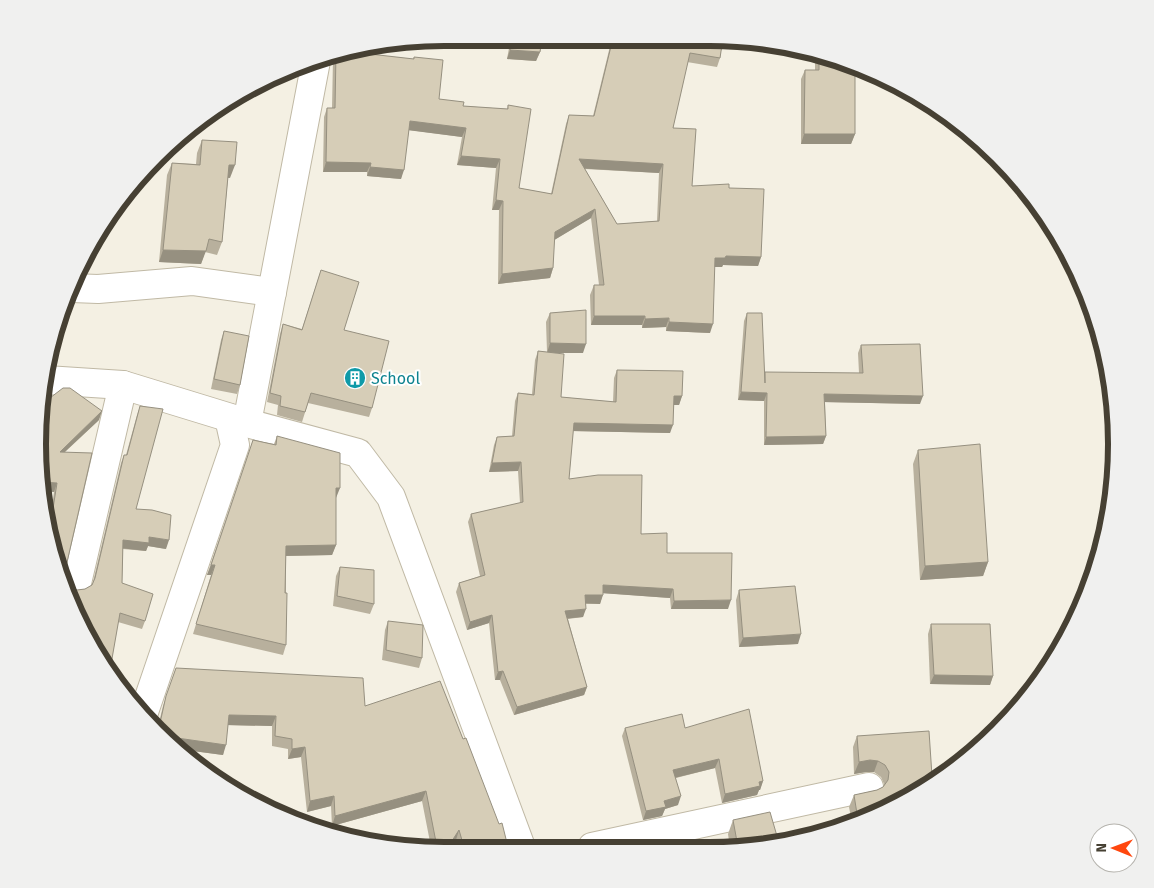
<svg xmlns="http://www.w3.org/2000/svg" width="1154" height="888" font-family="'Fira Sans',sans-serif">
  <rect width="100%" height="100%" fill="#f4f0e3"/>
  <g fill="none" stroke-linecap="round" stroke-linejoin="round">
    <g stroke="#c0b9a5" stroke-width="30">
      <g id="street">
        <path d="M 72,288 L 98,289 L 192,281 L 272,292"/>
        <path d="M 46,380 L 123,385 L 247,423 L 358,453 L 391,497 L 521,847"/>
        <path d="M 247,423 L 316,61"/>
        <path d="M 77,583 L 123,385"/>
        <path d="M 143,715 L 235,445 L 229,418"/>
        <path d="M 592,847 L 869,787"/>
      </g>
    </g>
    <use href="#street" stroke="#fff" stroke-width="28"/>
  </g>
  <g fill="#b8b09d" fill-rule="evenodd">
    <path d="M 453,38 L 542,38 L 540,52 L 536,61 L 507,59 L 509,48 L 453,46 Z"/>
    <path d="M 591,38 L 723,38 L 720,58 L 717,67 L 687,62 L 673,128 L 692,186 L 729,188 L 761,257 L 758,266 L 723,265 L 722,267 L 714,267 L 710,333 L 666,331 L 666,327 L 642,328 L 642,325 L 591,325 L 590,295 L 594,285 L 599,285 L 591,218 L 554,240 L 553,268 L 550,278 L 498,284 L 499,210 L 492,210 L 496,168 L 457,165 L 462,137 L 409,130 L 401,179 L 367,176 L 367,172 L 323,172 L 324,117 L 327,108 L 332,108 L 333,59 L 335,53 L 339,51 L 413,59 L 414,57 L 439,99 L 463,106 L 507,109 L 508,105 L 519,188 L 551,194 L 566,124 L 569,115 L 593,116 L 611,42 ZM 585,169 L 659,173 L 657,221 L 617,224 Z"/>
    <path d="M 815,51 L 855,66 L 855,134 L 851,144 L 801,144 L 801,79 L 805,70 L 815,70 Z"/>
    <path d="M 202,140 L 230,178 L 228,178 L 222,242 L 217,255 L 205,252 L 201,264 L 159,262 L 167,175 L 172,163 L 196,164 L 197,153 Z"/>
    <path d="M 321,270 L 372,408 L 369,417 L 308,403 L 302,422 L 277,415 L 278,405 L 267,402 L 280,334 L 283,324 L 302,329 Z"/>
    <path d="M 550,313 L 583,353 L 550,353 L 561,397 L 613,402 L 614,378 L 617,370 L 682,396 L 679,405 L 674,405 L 670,433 L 573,431 L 569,479 L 667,553 L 728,609 L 671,609 L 670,598 L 603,593 L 600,604 L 586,604 L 583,617 L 568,619 L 587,687 L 584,695 L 514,715 L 500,680 L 495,680 L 489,623 L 467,630 L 456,592 L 459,583 L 480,576 L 468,522 L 471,514 L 520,503 L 518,471 L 489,472 L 494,445 L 497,437 L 512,436 L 515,401 L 518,393 L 532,394 L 535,360 L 538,351 L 547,352 L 546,322 Z"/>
    <path d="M 747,313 L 765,373 L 859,373 L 858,353 L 861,345 L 920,404 L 825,402 L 826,436 L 823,444 L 764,445 L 764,401 L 738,400 L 744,321 Z"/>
    <path d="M 224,331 L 240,385 L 237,394 L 211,389 L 221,340 Z"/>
    <path d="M 140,406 L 136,509 L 166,549 L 148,546 L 146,551 L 123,549 L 122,583 L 145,621 L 142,629 L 118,622 L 110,670 L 109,673 L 106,670 L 51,549 L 49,528 L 54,492 L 44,491 L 38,444 L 99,420 L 65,452 L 65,579 L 70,586 L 77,590 L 85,589 L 92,585 L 93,582 L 121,463 L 124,455 L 126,455 L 137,415 Z"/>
    <path d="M 277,436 L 336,498 L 336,545 L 332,555 L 286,556 L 286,645 L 283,655 L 193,634 L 211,575 L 207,575 L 253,440 L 274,444 Z"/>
    <path d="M 918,450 L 988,562 L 983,576 L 920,580 L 913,464 Z"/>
    <path d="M 340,567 L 374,604 L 370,614 L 333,606 L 336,576 Z"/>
    <path d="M 739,590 L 798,644 L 739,647 L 736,600 Z"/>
    <path d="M 388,621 L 422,658 L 419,668 L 382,660 L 385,630 Z"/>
    <path d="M 931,624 L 993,676 L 990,685 L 930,684 L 928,634 Z"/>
    <path d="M 176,668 L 365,706 L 508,847 L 458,847 L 456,840 L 451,847 L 430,842 L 422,801 L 332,826 L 331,806 L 307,812 L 301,757 L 288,759 L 288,749 L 272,746 L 272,726 L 228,725 L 223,755 L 178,749 L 157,731 L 163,706 Z"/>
    <path d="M 625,728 L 685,728 L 763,781 L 760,790 L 759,790 L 757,795 L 722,803 L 715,768 L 676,778 L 678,805 L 665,809 L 662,816 L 643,820 L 622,736 Z"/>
    <path d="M 857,736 L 932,776 L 936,782 L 852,823 L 849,807 L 854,795 L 877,790 L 883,787 L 884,784 L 881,777 L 874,772 L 866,772 L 854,774 L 853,747 Z"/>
    <path d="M 733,820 L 763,847 L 730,847 L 728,834 Z"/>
  </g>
  <g fill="#969080">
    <path d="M 456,38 L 472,38 L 512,39 L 509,48 L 453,46 Z"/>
    <path d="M 510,50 L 540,52 L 536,61 L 507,59 Z"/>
    <path d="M 410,121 L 466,128 L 462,137 L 407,130 Z"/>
    <path d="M 804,134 L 855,134 L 851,144 L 801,144 Z"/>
    <path d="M 461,156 L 500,159 L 496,168 L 457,165 Z"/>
    <path d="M 579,159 L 663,164 L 659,173 L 575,168 Z"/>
    <path d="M 326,162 L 371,163 L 367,172 L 323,172 Z"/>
    <path d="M 229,165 L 235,165 L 230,178 L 224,177 Z"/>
    <path d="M 370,167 L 404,170 L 401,179 L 367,176 Z"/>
    <path d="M 496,200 L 503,201 L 499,210 L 492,210 Z"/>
    <path d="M 595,209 L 591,218 L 551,242 L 555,232 Z"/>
    <path d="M 163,250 L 206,251 L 201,264 L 159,262 Z"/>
    <path d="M 726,256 L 761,257 L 758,266 L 723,265 L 722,267 L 711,267 L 715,258 Z"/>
    <path d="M 553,268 L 550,278 L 498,284 L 502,274 Z"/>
    <path d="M 594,316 L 645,316 L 642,325 L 591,325 Z"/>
    <path d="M 669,318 L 666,327 L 642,328 L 645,319 Z"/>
    <path d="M 669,322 L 713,324 L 710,333 L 666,331 Z"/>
    <path d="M 550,343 L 586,344 L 583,353 L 547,353 Z"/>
    <path d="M 741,392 L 767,393 L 764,401 L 738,400 Z"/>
    <path d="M 824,394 L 923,396 L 920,404 L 821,402 Z"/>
    <path d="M 674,396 L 682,396 L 679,405 L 671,405 Z"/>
    <path d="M 102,411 L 99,420 L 56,460 L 60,452 Z"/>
    <path d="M 574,423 L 673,425 L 670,433 L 571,431 Z"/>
    <path d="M 826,436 L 823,444 L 764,445 L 766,437 Z"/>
    <path d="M 521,462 L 518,471 L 489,472 L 492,463 Z"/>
    <path d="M 42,482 L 57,483 L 54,492 L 44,491 Z"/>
    <path d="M 336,488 L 340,488 L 336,498 Z"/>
    <path d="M 149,537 L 169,540 L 166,549 L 148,546 L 146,551 L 120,548 L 123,540 Z"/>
    <path d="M 336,545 L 332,555 L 282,556 L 286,546 Z"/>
    <path d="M 988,562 L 983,576 L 920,580 L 925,566 Z"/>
    <path d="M 211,565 L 215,565 L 211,575 L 207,575 Z"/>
    <path d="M 603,585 L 673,589 L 670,598 L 600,593 Z"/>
    <path d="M 585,595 L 603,595 L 600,604 L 582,603 Z"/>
    <path d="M 731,600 L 728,609 L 671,609 L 674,601 Z"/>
    <path d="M 586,609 L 583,617 L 562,619 L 565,611 Z"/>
    <path d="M 492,615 L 489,623 L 467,630 L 470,622 Z"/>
    <path d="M 801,634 L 798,644 L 739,647 L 743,638 Z"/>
    <path d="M 503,671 L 500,680 L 495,680 L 498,672 Z"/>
    <path d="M 934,675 L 993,676 L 990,685 L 930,684 Z"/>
    <path d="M 587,687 L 584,695 L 514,715 L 517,707 Z"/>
    <path d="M 229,715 L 276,716 L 272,726 L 225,725 Z"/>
    <path d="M 163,736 L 226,745 L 223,755 L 178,749 Z"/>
    <path d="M 305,747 L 301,757 L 288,759 L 292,749 Z"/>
    <path d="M 719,759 L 715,768 L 670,779 L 673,770 Z"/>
    <path d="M 870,760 L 878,761 L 874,772 L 866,772 L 854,774 L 859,762 Z"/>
    <path d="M 763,781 L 760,790 L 759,790 L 757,795 L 722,803 L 725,794 Z"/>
    <path d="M 426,791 L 422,801 L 332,826 L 335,816 Z"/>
    <path d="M 334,796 L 331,806 L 307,812 L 310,801 Z"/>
    <path d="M 681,796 L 678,805 L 665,809 L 662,816 L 643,820 L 646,811 L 664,801 Z"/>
    <path d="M 459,830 L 456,840 L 451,847 L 448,847 Z"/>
  </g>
  <g fill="#d6cdb7" stroke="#969080" fill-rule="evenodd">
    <path d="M 472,38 L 542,38 L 540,52 L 510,50 L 512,39 Z"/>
    <path d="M 613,38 L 723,38 L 720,58 L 690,53 L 673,128 L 696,129 L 692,186 L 729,184 L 729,188 L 764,189 L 761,257 L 726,256 L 725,258 L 715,258 L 713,324 L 669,322 L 669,318 L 645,319 L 645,316 L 594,316 L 594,285 L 604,285 L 595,209 L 555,232 L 553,268 L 502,274 L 503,201 L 496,200 L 500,159 L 461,156 L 466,128 L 410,121 L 404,170 L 370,167 L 371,163 L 326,162 L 327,108 L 335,108 L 336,52 L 343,51 L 414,59 L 414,57 L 443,60 L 439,99 L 464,102 L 463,106 L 508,109 L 508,105 L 531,109 L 519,188 L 552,194 L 569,115 L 594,116 ZM 579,159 L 663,164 L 659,221 L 617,224 Z"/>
    <path d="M 819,53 L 855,66 L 855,134 L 804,134 L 805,70 L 819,70 Z"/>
    <path d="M 202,140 L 237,142 L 235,165 L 229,165 L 222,242 L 209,239 L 206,251 L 163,250 L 172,163 L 200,165 Z"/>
    <path d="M 321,270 L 359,282 L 344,330 L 389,341 L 372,408 L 311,393 L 305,412 L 280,406 L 281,396 L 270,393 L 283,324 L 302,330 Z"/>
    <path d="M 586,310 L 586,344 L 550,343 L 550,313 Z"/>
    <path d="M 747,313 L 762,313 L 765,383 L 765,372 L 863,373 L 861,345 L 920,344 L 923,396 L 824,394 L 826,436 L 766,437 L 767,393 L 741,392 Z"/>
    <path d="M 224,331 L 249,336 L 240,385 L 214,379 Z"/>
    <path d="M 538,351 L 564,354 L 561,397 L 616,402 L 617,370 L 683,371 L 682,396 L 674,396 L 673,425 L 574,423 L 569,479 L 598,475 L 642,475 L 641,534 L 667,533 L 667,553 L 732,553 L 731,600 L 674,601 L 673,589 L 603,585 L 603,595 L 585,595 L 586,609 L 565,611 L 587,687 L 517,707 L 503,671 L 498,672 L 492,615 L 470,622 L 459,583 L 485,575 L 471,514 L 523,502 L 521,462 L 492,463 L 497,437 L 514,436 L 518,393 L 534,395 Z"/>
    <path d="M 63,388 L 70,388 L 102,411 L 60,452 L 92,453 L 65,571 L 65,579 L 70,586 L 77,590 L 85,589 L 92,585 L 95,578 L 124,455 L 127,455 L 140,406 L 163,409 L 136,509 L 152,510 L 171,515 L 169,540 L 149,537 L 149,543 L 123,540 L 122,583 L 153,594 L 145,621 L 120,613 L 110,670 L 105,668 L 51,549 L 49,534 L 57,483 L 42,482 L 38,444 L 43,400 L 46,401 Z"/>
    <path d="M 277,436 L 340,453 L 340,488 L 336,488 L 336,545 L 286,546 L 285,593 L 287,593 L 286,645 L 196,624 L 215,565 L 211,565 L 253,440 L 276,445 Z"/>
    <path d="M 980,444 L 988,562 L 925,566 L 918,450 Z"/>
    <path d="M 340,567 L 374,570 L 374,604 L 337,596 Z"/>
    <path d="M 795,586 L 801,634 L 743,638 L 739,590 Z"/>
    <path d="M 388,621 L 423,625 L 422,658 L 386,650 Z"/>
    <path d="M 931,624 L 990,624 L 993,676 L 934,675 Z"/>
    <path d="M 176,668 L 363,678 L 365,706 L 440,681 L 463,739 L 466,738 L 499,824 L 502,823 L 508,847 L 464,847 L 459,830 L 448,847 L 391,847 L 344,834 L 436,842 L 426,791 L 335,816 L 334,796 L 310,801 L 305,747 L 292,749 L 292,739 L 275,736 L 276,716 L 229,715 L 226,745 L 163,736 L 158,732 L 166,696 Z"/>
    <path d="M 749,709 L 763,781 L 759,782 L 760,786 L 725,794 L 719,759 L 673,770 L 681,796 L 664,801 L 666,807 L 646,811 L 625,728 L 682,714 L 685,728 Z"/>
    <path d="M 929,731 L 932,776 L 942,777 L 936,782 L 858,820 L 854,795 L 877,790 L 883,787 L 888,780 L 889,772 L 885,765 L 878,761 L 870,760 L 859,762 L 857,736 Z"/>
    <path d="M 770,812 L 779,843 L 763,847 L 738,847 L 733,820 Z"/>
    <path d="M 674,841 L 676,847 L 653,847 L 653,845 Z"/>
    <path d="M 633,843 L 634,847 L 614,847 Z"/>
  </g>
  <defs>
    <g id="building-disc" transform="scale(1.125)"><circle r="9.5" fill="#0f9aa8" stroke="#fff"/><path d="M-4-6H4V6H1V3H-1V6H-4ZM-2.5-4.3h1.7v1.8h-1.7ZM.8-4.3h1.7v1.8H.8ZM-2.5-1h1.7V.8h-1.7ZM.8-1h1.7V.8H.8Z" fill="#fff"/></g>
  </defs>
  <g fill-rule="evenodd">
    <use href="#building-disc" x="355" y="378"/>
  </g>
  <g text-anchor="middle" stroke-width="4" stroke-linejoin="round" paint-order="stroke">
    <g font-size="16" fill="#0d838f" stroke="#fff" text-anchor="start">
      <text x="371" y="384">School</text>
    </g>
  </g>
  <path d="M0 0H1154V888H0ZM444 46H710A398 398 0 0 1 1108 444V444A398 398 0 0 1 710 842H444A398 398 0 0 1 46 444V444A398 398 0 0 1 444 46Z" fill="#f0f0ef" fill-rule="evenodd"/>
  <path fill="none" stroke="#464033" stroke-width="6" d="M444 46H710A398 398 0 0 1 1108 444V444A398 398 0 0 1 710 842H444A398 398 0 0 1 46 444V444A398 398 0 0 1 444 46Z"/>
  <g transform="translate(1114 848) rotate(271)"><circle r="24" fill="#ffffff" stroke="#b5b3ad"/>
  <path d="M0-4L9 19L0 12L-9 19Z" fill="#ff470e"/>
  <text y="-8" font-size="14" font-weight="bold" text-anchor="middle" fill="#464033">N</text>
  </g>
</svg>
